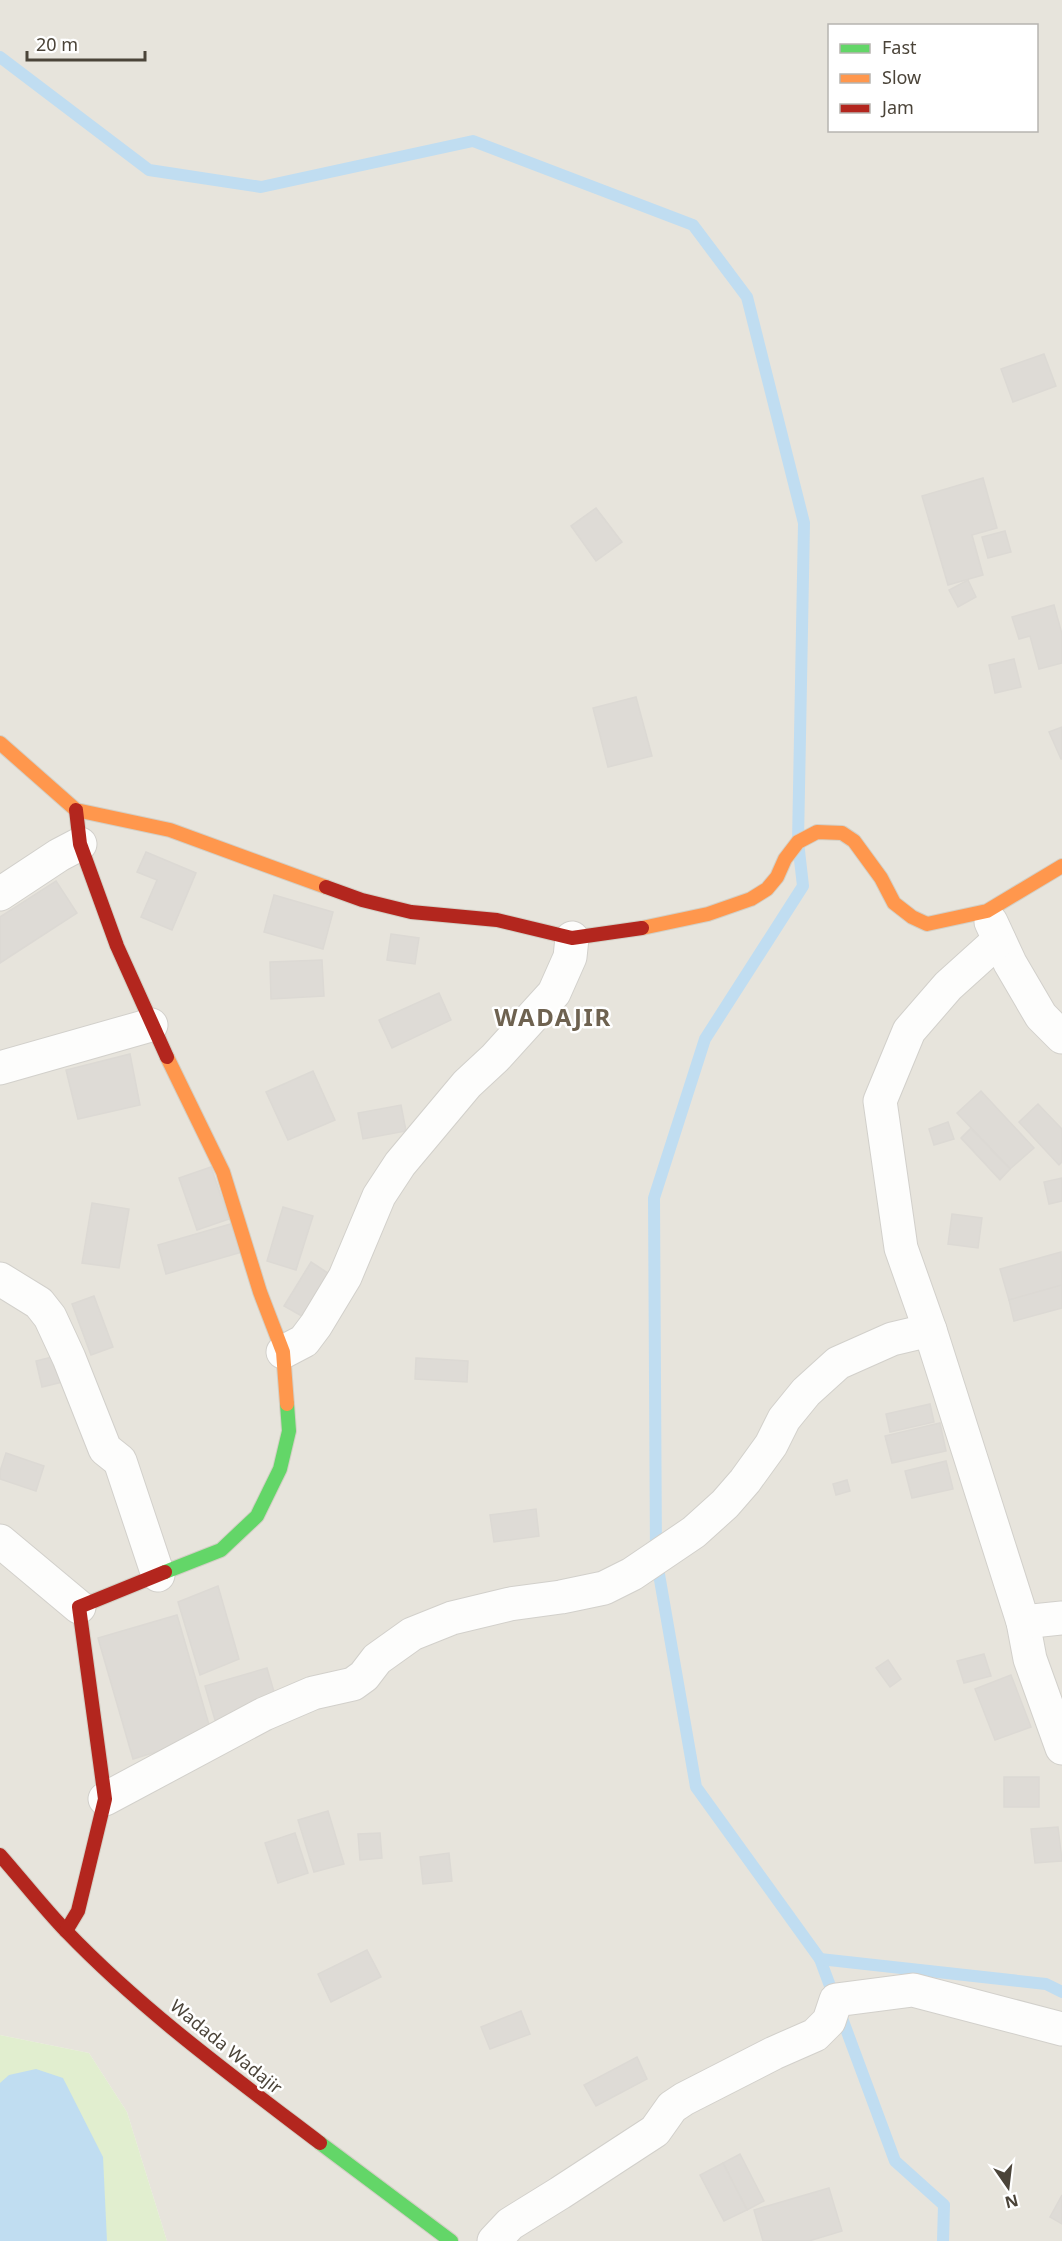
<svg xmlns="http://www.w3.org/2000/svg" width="1062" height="2241" font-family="'Noto Sans',sans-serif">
  <rect width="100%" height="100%" fill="#f4f2ee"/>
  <path fill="#e7e4dc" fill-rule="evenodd" d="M 0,0 L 1062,0 L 1062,2241 L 167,2241 L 127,2112 L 89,2053 L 0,2035 ZM 830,26 L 1036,26 L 1036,130 L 830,130 Z"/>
  <path fill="#e1eecf" d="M 0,2035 L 89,2053 L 127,2112 L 167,2241 L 107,2241 L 105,2232 L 0,2083 Z"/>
  <path fill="#c0ddf1" d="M 36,2069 L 63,2078 L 103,2157 L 107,2241 L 0,2241 L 0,2083 L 9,2075 Z"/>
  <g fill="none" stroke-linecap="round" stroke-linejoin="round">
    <g stroke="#c0ddf1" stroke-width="12">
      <path d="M 0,57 L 149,170 L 261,187 L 473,141 L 693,225 L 747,297 L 804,523 L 798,842 L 803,886 L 705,1039 L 654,1198 L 656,1557 L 696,1787 L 820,1959 L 895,2161 L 944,2205 L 943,2241"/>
      <path d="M 820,1959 L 1046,1984 L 1062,1992"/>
    </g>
  </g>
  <g fill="#dedbd6" stroke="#dcd9d4" stroke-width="1.5">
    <path d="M 1044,354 L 1056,386 L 1013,402 L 1001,369 Z"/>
    <path d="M 983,478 L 997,528 L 972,535 L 983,575 L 948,585 L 922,496 Z"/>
    <path d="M 596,508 L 622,542 L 596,561 L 571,526 Z"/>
    <path d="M 1005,531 L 1011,552 L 988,558 L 982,537 Z"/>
    <path d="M 968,580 L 976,597 L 958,607 L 949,590 Z"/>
    <path d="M 1054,605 L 1062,634 L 1062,663 L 1039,669 L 1030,636 L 1019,639 L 1012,617 Z"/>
    <path d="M 1014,659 L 1021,687 L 995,693 L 989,665 Z"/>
    <path d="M 636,697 L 652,756 L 608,767 L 593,708 Z"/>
    <path d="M 1062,727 L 1062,759 L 1061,759 L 1049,732 Z"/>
    <path d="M 146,852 L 196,873 L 172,930 L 141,917 L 157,880 L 137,872 Z"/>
    <path d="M 56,881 L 77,913 L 0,963 L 0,917 Z"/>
    <path d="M 274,895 L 333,912 L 323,949 L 264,932 Z"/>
    <path d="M 391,934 L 419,938 L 415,964 L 387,960 Z"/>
    <path d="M 322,960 L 324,996 L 271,999 L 270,962 Z"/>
    <path d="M 439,993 L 451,1020 L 392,1048 L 379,1020 Z"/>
    <path d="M 130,1054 L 140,1105 L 78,1119 L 66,1070 Z"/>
    <path d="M 313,1071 L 335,1120 L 288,1140 L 266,1092 Z"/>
    <path d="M 981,1091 L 1034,1148 L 1010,1169 L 957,1113 Z"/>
    <path d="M 1038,1104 L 1062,1129 L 1062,1162 L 1059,1165 L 1019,1122 Z"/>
    <path d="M 401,1105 L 406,1131 L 363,1139 L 358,1113 Z"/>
    <path d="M 948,1122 L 954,1139 L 934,1145 L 929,1129 Z"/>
    <path d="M 971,1128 L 1010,1169 L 1000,1180 L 961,1138 Z"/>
    <path d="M 211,1167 L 229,1219 L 197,1230 L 179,1178 Z"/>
    <path d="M 1062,1178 L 1062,1201 L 1049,1204 L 1044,1182 Z"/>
    <path d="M 92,1203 L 129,1209 L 119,1268 L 82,1263 Z"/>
    <path d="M 283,1207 L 313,1216 L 296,1270 L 267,1261 Z"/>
    <path d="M 952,1214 L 982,1218 L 978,1248 L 948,1244 Z"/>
    <path d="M 234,1223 L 242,1252 L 166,1274 L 158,1245 Z"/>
    <path d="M 1061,1252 L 1062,1285 L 1009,1300 L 1000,1269 Z"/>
    <path d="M 311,1262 L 334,1277 L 307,1319 L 284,1306 Z"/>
    <path d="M 1062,1285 L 1062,1308 L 1014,1321 L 1009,1300 Z"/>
    <path d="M 94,1296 L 113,1347 L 91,1355 L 72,1304 Z"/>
    <path d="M 64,1354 L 71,1380 L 42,1387 L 36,1361 Z"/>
    <path d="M 416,1358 L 468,1361 L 467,1382 L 415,1379 Z"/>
    <path d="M 930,1404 L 934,1422 L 890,1432 L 886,1414 Z"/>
    <path d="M 940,1423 L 946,1451 L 892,1463 L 885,1436 Z"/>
    <path d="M 6,1453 L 44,1466 L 36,1491 L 0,1479 L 0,1471 Z"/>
    <path d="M 946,1461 L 953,1489 L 912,1498 L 905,1471 Z"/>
    <path d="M 847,1480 L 850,1491 L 836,1495 L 833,1484 Z"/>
    <path d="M 536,1509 L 539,1536 L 494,1542 L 490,1515 Z"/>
    <path d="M 218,1586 L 239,1659 L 200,1675 L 178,1602 Z"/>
    <path d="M 177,1615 L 212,1735 L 133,1759 L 98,1638 Z"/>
    <path d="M 984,1654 L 991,1676 L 964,1683 L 957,1661 Z"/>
    <path d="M 888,1660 L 901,1679 L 890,1687 L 876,1668 Z"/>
    <path d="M 267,1668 L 277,1702 L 215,1720 L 205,1686 Z"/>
    <path d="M 1011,1675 L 1031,1727 L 995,1740 L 975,1689 Z"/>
    <rect x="1004" y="1777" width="35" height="30"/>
    <path d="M 328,1811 L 344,1864 L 314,1872 L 298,1820 Z"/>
    <path d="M 1058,1827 L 1062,1861 L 1035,1863 L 1031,1829 Z"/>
    <path d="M 295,1833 L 308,1873 L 278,1883 L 265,1843 Z"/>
    <path d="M 380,1833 L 382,1858 L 360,1860 L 358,1834 Z"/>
    <path d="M 449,1853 L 452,1881 L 423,1884 L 420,1857 Z"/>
    <path d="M 367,1950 L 381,1977 L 331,2002 L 318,1974 Z"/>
    <path d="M 521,2011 L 530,2034 L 490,2049 L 481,2027 Z"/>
    <path d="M 637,2057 L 647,2079 L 596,2106 L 584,2085 Z"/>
    <path d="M 740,2154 L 764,2201 L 747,2210 L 723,2163 Z"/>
    <path d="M 723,2163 L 747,2210 L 724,2221 L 700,2175 Z"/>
    <path d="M 829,2188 L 842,2231 L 809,2241 L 763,2241 L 754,2210 Z"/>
    <path d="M 1062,2195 L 1062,2224 L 1050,2217 Z"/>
  </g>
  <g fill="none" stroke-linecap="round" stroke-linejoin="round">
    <g stroke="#d2d0cb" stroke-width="35">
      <g id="street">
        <path d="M 0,894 L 59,855 L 80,844"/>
        <path d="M 991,922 L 1010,963 L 1041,1016 L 1062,1037"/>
        <path d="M 999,940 L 948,986 L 909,1031 L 880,1101 L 901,1248 L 930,1330 L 1023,1622 L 1030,1659 L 1062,1748"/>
        <path d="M 0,1068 L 151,1025"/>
        <path d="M 0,1279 L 39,1303 L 50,1317 L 69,1358 L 105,1449 L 120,1461 L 158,1575"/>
        <path d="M 283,1352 L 304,1341 L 316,1325 L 345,1277 L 379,1196 L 400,1164 L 467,1084 L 495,1058 L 554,993 L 570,957 L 572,938"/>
        <path d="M 0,1541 L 79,1607"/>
        <path d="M 1023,1622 L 1062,1618"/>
        <path d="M 105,1799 L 264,1714 L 313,1693 L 353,1684 L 364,1676 L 377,1659 L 412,1634 L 452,1618 L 510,1604 L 561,1597 L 604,1588 L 632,1574 L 694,1532 L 725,1504 L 745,1481 L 771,1445 L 784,1419 L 806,1392 L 838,1363 L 892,1339 L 930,1330"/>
        <path d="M 494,2241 L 510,2224 L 560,2193 L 655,2131 L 672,2107 L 684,2099 L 774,2053 L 815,2035 L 829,2021 L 836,2000 L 913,1990 L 1062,2029"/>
      </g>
    </g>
    <g stroke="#d3cfc5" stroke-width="16">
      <g id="fast">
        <path d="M 165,1572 L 221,1550 L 257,1516 L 280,1469 L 289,1431 L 287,1404"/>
        <path d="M 320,2143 L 451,2241"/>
      </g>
    </g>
    <g stroke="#d3cfc5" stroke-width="16">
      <g id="slow">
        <path d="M 0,743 L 76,810 L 170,830 L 326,887"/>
        <path d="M 642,928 L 708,914 L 751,899 L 767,889 L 777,877 L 785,859 L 798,842 L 817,832 L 842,833 L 854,841 L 881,878 L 894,903 L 912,917 L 927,924 L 987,911 L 1062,866"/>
        <path d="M 167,1057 L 223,1172 L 260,1292 L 283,1352 L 287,1404"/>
      </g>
    </g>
    <g stroke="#d3cfc5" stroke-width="16">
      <g id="jam">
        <path d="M 76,810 L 80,844 L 117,946 L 167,1057"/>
        <path d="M 326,887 L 362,900 L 411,912 L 497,920 L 572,938 L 642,928"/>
        <path d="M 0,1855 C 22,1880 43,1907 66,1931 C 143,2011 232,2076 320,2143"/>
        <path d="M 66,1931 L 78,1911 L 105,1799 L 79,1607 L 165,1572"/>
      </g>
    </g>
    <use href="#street" stroke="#fdfdfc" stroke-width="33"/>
    <use href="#fast" stroke="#63d668" stroke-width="14"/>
    <use href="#slow" stroke="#ff974d" stroke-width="14"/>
    <use href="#jam" stroke="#b3261e" stroke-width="14"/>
  </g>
  <g text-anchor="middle" stroke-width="5" stroke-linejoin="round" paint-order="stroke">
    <g font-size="18" fill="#4b4439" stroke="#fff">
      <text transform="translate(226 2047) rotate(39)" y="6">Wadada Wadajir</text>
    </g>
    <g font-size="24" font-weight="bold" letter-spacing="1.5" fill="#6e6250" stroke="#fff">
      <text x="553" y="1026">WADAJIR</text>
    </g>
  </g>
  <rect x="828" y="24" width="210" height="108" fill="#ffffff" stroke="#b7b4b0" stroke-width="1.5"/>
  <rect x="840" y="44" width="30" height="9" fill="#63d668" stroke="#b7b4b0" stroke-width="1.5"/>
  <text x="882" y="54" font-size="18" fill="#4b4439">Fast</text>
  <rect x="840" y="74" width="30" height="9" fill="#ff974d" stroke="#b7b4b0" stroke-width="1.5"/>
  <text x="882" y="84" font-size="18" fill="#4b4439">Slow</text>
  <rect x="840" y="104" width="30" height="9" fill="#b3261e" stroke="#b7b4b0" stroke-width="1.5"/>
  <text x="882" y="114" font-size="18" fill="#4b4439">Jam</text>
  <g transform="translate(1008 2187) rotate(166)" stroke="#ffffff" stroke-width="4.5" paint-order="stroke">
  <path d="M0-4.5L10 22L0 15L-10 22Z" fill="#4b4439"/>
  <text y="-9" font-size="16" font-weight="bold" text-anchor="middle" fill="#4b4439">N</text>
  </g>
  <path d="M27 51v9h118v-9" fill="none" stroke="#4b4439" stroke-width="3"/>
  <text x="36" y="51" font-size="18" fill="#4b4439" stroke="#ffffff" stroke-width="4.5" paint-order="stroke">20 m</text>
</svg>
